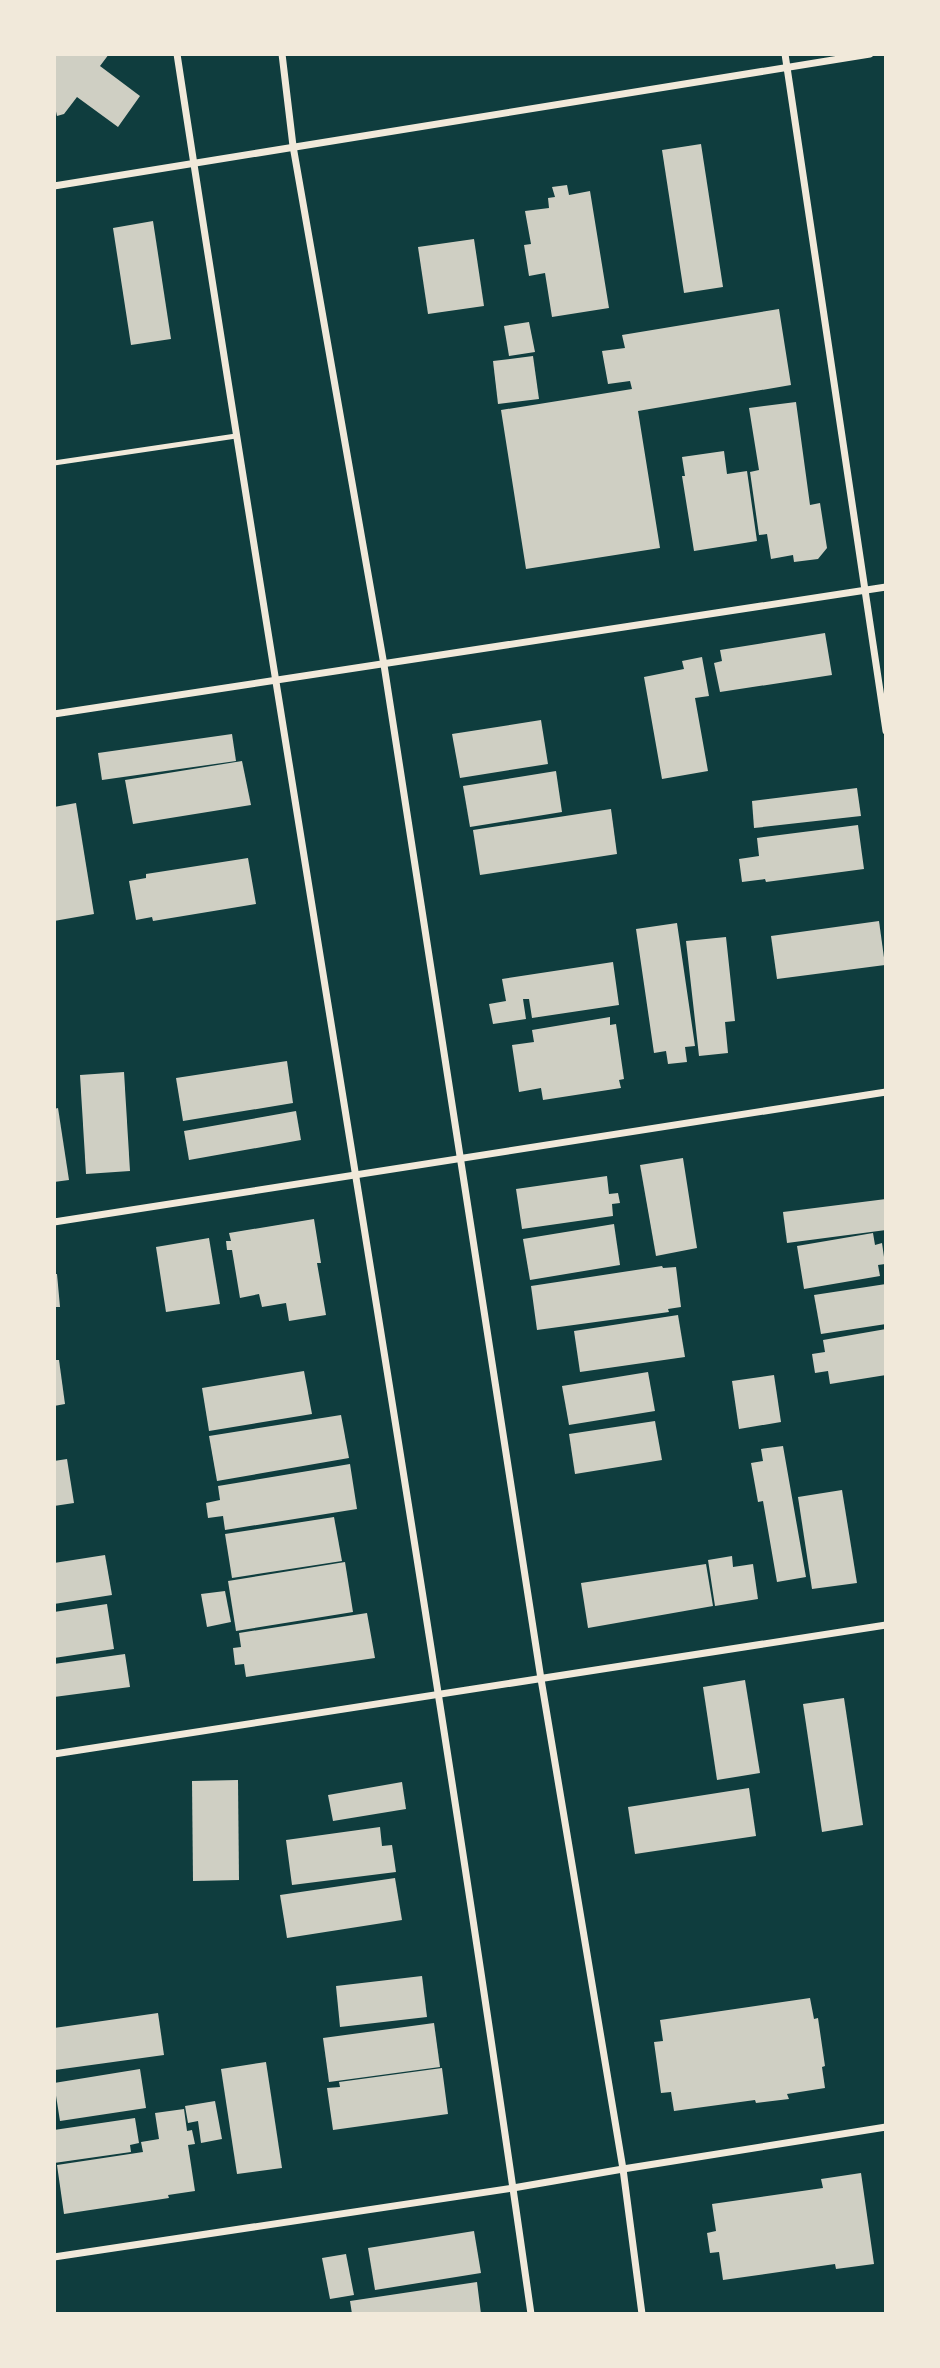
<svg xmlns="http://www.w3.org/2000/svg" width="940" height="2368" font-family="'IBM Plex Serif',serif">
  <rect width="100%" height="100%" fill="#0f3d3e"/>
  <g fill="#cfcfc3">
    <path d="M 54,54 L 109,54 L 100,66 L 140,96 L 118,127 L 77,97 L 64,114 L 57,116 L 54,102 Z"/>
    <path d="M 701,144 L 723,287 L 684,293 L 662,150 Z"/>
    <path d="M 567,185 L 569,195 L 590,191 L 609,308 L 552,317 L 545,273 L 529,276 L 524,245 L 531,244 L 525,211 L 549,208 L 548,198 L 555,197 L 552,187 Z"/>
    <path d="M 153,221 L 171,339 L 131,345 L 113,228 Z"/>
    <path d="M 474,239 L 484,306 L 428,314 L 418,247 Z"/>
    <path d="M 779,309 L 791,385 L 638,411 L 660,548 L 526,569 L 501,410 L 632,389 L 630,381 L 608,384 L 602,351 L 625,348 L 622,335 Z"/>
    <path d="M 529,322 L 535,352 L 509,356 L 504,326 Z"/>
    <path d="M 533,356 L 539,399 L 498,404 L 493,361 Z"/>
    <path d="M 796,402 L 810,505 L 820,503 L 827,548 L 818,559 L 794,562 L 793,555 L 771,559 L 767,534 L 759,535 L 750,472 L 759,470 L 749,408 Z"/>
    <path d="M 724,451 L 727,474 L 747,471 L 757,541 L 694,551 L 682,476 L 685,476 L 682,457 Z"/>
    <path d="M 825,633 L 832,675 L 720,692 L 714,663 L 722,661 L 720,650 Z"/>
    <path d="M 702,657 L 709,696 L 695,698 L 708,771 L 662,779 L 644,677 L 684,669 L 682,661 Z"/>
    <path d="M 541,720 L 548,764 L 460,778 L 452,734 Z"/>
    <path d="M 232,734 L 236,761 L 102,780 L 98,753 Z"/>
    <path d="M 242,761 L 251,805 L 133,824 L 125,780 Z"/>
    <path d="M 556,771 L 562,812 L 470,827 L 463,786 Z"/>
    <path d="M 857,788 L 861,816 L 754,828 L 752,801 Z"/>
    <path d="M 76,803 L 94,914 L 54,921 L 54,807 Z"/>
    <path d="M 611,809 L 617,854 L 480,875 L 473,830 Z"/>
    <path d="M 858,825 L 864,869 L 766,882 L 765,879 L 742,882 L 739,859 L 759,856 L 757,838 Z"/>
    <path d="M 248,858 L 256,904 L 153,921 L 152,917 L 136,920 L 129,881 L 146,878 L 146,874 Z"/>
    <path d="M 879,921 L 885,965 L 777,979 L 771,936 Z"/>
    <path d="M 677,923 L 695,1046 L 685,1047 L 687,1062 L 668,1064 L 666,1051 L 654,1053 L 636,929 Z"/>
    <path d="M 726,937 L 735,1021 L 725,1022 L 728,1053 L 699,1056 L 686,941 Z"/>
    <path d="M 613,962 L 619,1005 L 532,1018 L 529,999 L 523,999 L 526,1019 L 493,1024 L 489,1004 L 506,1001 L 502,979 Z"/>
    <path d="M 610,1017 L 610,1025 L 616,1024 L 624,1079 L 619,1080 L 621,1088 L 543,1100 L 541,1088 L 519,1092 L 512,1045 L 534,1042 L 532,1030 Z"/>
    <path d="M 287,1061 L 293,1103 L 183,1121 L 176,1078 Z"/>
    <path d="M 124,1072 L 130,1171 L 86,1174 L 80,1075 Z"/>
    <path d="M 58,1108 L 69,1180 L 54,1182 L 54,1109 Z"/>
    <path d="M 296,1111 L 301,1140 L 189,1160 L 184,1131 Z"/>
    <path d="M 683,1158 L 697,1248 L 656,1256 L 640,1165 Z"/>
    <path d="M 607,1176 L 609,1194 L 618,1193 L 620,1203 L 612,1204 L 613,1216 L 522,1229 L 516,1189 Z"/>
    <path d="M 886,1199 L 886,1230 L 787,1243 L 783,1212 Z"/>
    <path d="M 314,1219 L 321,1263 L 317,1263 L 326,1315 L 289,1321 L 286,1303 L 262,1307 L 259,1294 L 240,1298 L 232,1250 L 227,1250 L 226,1241 L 231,1241 L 229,1233 Z"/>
    <path d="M 614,1224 L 620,1265 L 530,1280 L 523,1239 Z"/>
    <path d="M 873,1233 L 875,1245 L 882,1243 L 885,1264 L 878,1265 L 880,1276 L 804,1289 L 797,1246 Z"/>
    <path d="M 209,1238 L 220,1304 L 166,1312 L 156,1247 Z"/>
    <path d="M 662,1266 L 663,1268 L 676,1267 L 681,1307 L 668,1309 L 669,1312 L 537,1330 L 531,1286 Z"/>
    <path d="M 54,1274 L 57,1274 L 60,1307 L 54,1307 Z"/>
    <path d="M 886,1284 L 886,1324 L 821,1334 L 814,1295 Z"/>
    <path d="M 678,1315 L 685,1357 L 580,1372 L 574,1331 Z"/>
    <path d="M 886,1329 L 886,1375 L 830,1384 L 828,1371 L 815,1373 L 812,1354 L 825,1352 L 823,1340 Z"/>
    <path d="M 54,1360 L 59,1360 L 65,1404 L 54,1406 Z"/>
    <path d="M 304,1371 L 312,1414 L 209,1431 L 202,1388 Z"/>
    <path d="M 648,1372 L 655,1411 L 569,1425 L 562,1386 Z"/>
    <path d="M 774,1375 L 781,1422 L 739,1429 L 732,1381 Z"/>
    <path d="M 341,1415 L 349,1458 L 217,1481 L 209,1436 Z"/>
    <path d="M 655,1421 L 662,1460 L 575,1474 L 569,1434 Z"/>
    <path d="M 783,1446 L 806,1577 L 777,1582 L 763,1501 L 758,1502 L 751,1463 L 763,1461 L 761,1449 Z"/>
    <path d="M 67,1459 L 74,1503 L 54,1506 L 54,1461 Z"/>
    <path d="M 350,1464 L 357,1509 L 225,1530 L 223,1516 L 208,1518 L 206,1503 L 220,1500 L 218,1486 Z"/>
    <path d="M 842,1490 L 857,1583 L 812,1589 L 798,1497 Z"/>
    <path d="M 334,1517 L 342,1561 L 232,1578 L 225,1534 Z"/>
    <path d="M 105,1555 L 112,1595 L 54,1604 L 54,1563 Z"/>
    <path d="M 732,1556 L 733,1567 L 753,1564 L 758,1599 L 715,1606 L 708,1560 Z"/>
    <path d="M 345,1562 L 353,1612 L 236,1631 L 228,1581 Z"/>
    <path d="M 706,1564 L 713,1606 L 588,1628 L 581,1583 Z"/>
    <path d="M 225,1591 L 231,1622 L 207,1627 L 201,1594 Z"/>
    <path d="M 107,1604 L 114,1649 L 54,1658 L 54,1612 Z"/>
    <path d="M 367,1613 L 375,1658 L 246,1677 L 244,1664 L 235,1665 L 233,1648 L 241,1647 L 239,1633 Z"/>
    <path d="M 125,1654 L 130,1687 L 54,1697 L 54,1664 Z"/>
    <path d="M 745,1680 L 760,1773 L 717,1780 L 703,1687 Z"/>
    <path d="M 844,1698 L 863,1825 L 822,1832 L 803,1704 Z"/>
    <path d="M 238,1780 L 239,1880 L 193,1881 L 192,1781 Z"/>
    <path d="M 402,1782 L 406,1809 L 333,1821 L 328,1795 Z"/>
    <path d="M 749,1788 L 756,1836 L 635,1854 L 628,1807 Z"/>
    <path d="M 380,1827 L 382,1846 L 392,1845 L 396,1872 L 292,1885 L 286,1840 Z"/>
    <path d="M 395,1878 L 402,1920 L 287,1938 L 280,1895 Z"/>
    <path d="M 422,1976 L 427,2017 L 340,2027 L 336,1986 Z"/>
    <path d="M 810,1998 L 814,2019 L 818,2018 L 825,2066 L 822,2067 L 825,2088 L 787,2094 L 789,2099 L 756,2103 L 755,2100 L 674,2111 L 671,2092 L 661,2093 L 654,2042 L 663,2041 L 660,2020 Z"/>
    <path d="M 158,2013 L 164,2055 L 55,2070 L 54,2028 Z"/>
    <path d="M 434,2023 L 440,2067 L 329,2082 L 323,2038 Z"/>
    <path d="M 266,2062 L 282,2168 L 237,2174 L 221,2069 Z"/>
    <path d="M 442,2068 L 448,2114 L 333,2130 L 327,2088 L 340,2087 L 339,2082 Z"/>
    <path d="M 140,2069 L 146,2108 L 60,2121 L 54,2083 Z"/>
    <path d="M 215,2101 L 222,2139 L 201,2143 L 198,2121 L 188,2123 L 185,2106 Z"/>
    <path d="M 184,2109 L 187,2131 L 192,2130 L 195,2144 L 188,2145 L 195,2191 L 168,2195 L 169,2198 L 64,2214 L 57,2165 L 143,2152 L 141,2142 L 159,2139 L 155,2113 Z"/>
    <path d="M 135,2118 L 139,2143 L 130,2145 L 131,2152 L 54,2163 L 54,2130 Z"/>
    <path d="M 861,2173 L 874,2264 L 836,2269 L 835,2264 L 723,2280 L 719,2252 L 710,2253 L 707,2233 L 716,2231 L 712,2204 L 823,2188 L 821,2179 Z"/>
    <path d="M 474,2231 L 481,2273 L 375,2290 L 368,2248 Z"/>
    <path d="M 346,2254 L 354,2295 L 330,2299 L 322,2258 Z"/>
    <path d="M 477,2282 L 481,2314 L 352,2314 L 350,2301 Z"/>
  </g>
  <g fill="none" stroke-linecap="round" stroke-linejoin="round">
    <path stroke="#f1e9da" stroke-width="5" d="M 54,463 L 236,436"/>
    <g stroke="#f1e9da" stroke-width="7">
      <path d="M 177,54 C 292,808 424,1559 531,2314"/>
      <path d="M 282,54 L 293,146 L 384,665 L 541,1679 L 623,2169 L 642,2314"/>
      <path d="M 785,54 L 886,731"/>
      <path d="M 54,186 L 870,54"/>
      <path d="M 54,714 L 886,587"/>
      <path d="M 54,1222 L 886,1092"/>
      <path d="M 54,1754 L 886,1625"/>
      <path d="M 54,2257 L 513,2188 L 623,2169 L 886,2127"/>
    </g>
  </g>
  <rect width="940" height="2368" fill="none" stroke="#f1e9da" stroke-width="112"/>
</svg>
